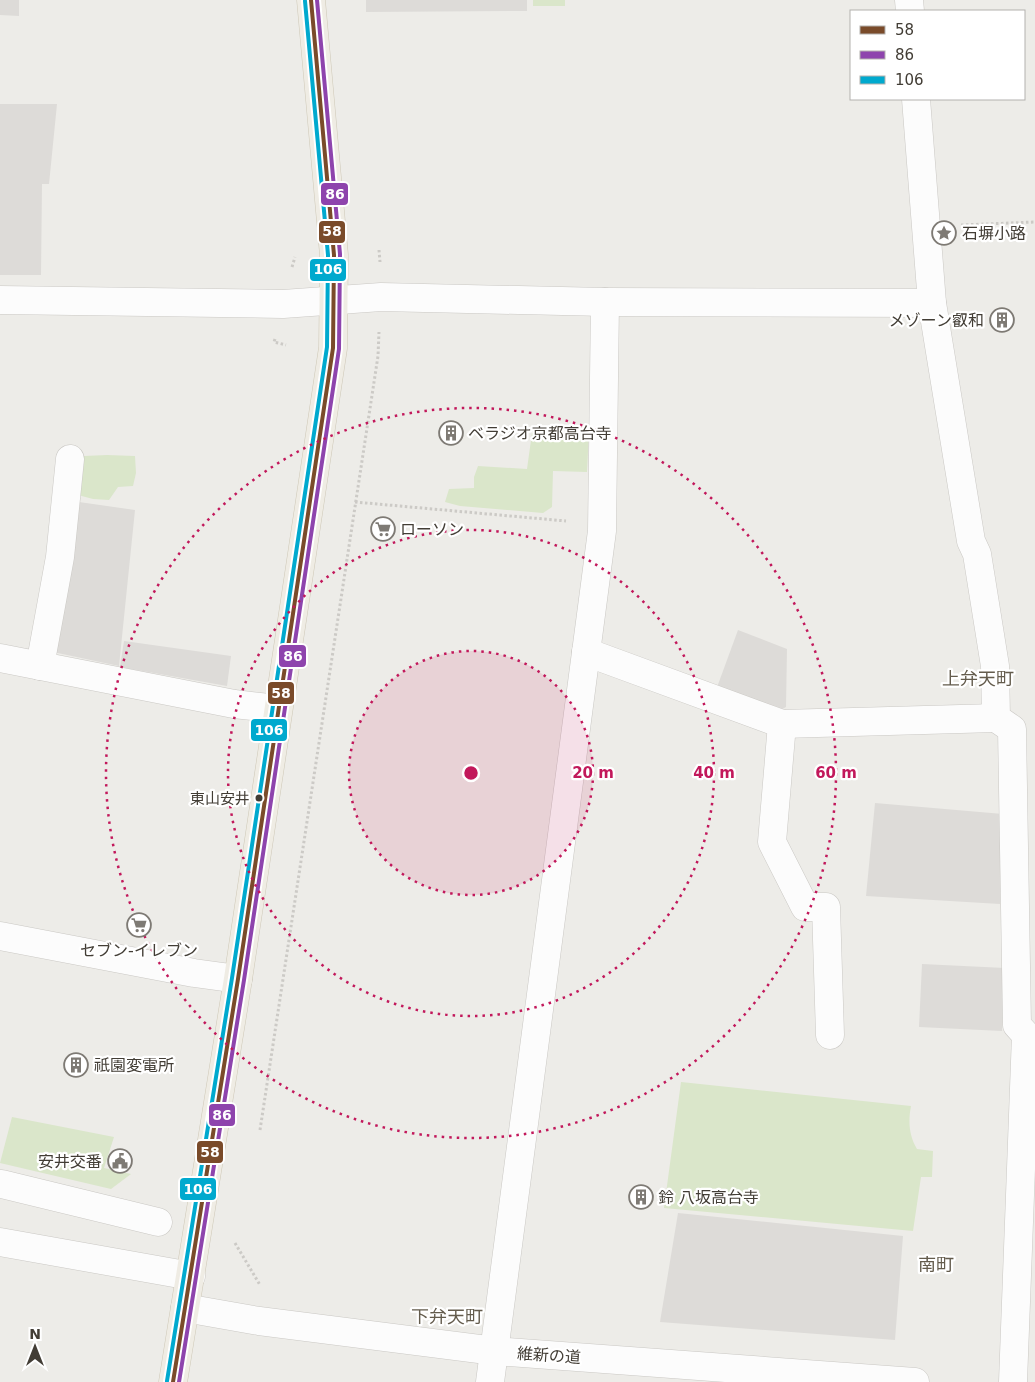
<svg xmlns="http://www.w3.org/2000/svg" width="1035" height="1382" font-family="'DejaVu Sans','Noto Sans JP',sans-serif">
  <rect width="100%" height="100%" fill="#edece8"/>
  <g fill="#dae6ca">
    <rect x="533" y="0" width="32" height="6"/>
    <path d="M 589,431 L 587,472 L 553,471 L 552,507 L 543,513 L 460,506 L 445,502 L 449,489 L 474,488 L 474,477 L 478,466 L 527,469 L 532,433 Z"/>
    <path d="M 107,455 L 135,456 L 136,473 L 133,486 L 118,487 L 109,500 L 93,499 L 78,495 L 78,475 L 84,456 Z"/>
    <path d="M 681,1082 L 911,1106 C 908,1122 909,1135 917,1149 L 933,1151 L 932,1177 L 921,1177 L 913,1231 L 664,1208 Z"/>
    <path d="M 12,1117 L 114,1137 L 104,1168 L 131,1174 L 111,1189 L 0,1163 Z"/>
  </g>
  <g fill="#dddbd8">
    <path d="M 0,0 L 19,0 L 19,16 L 0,15 Z"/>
    <path d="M 366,0 L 527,0 L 527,11 L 366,12 Z"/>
    <path d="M 0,104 L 57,104 L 49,184 L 42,184 L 41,275 L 0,275 Z"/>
    <path d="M 79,502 L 135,510 L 119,666 L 53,652 Z"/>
    <path d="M 738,630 L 787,649 L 786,707 L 777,712 L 716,690 Z"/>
    <path d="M 124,641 L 231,656 L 227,686 L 120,667 Z"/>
    <path d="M 875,803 L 1003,814 L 1000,904 L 866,896 Z"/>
    <path d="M 922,964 L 1005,968 L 1002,1031 L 919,1027 Z"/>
    <path d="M 678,1213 L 903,1236 L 895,1340 L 660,1322 Z"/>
  </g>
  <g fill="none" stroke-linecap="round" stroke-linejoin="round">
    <g stroke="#cac8c4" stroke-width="29">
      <g id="minor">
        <path d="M 909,0 L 910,11"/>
        <path d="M 916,99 L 932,303 L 971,541 L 977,554 L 995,666 L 996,718 L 1012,729 L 1017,1025 L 1026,1035 L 1013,1382"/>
        <path d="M 0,300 L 283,304 L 381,297 L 605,302 L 932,303"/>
        <path d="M 586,652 L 782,724 L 996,718"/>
        <path d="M 0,658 L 234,704 L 278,709"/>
        <path d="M 40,666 L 60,557 L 70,459"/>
        <path d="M 782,724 L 772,842 L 805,907 L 826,907 L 830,1035"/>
        <path d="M 0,936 L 194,973 L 238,979"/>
        <path d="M 2,1184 L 158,1222"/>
        <path d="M 0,1242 L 191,1276"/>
        <path d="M 185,1308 L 259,1321 L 495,1351 L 915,1382"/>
        <path d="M 490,1382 L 602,531 L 605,302"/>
      </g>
    </g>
    <g stroke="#cec8b7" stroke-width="29">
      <path id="major" d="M 173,1382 L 238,979 L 333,348 L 334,255 L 311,0"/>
    </g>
    <g stroke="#cccac6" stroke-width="3" stroke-dasharray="2.5 2.5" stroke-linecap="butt">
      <path d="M 961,225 L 1035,222"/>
      <path d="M 379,250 L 380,262"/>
      <path d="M 292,267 L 295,257"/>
      <path d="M 275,339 L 274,342 L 286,345"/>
      <path d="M 355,502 L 566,521"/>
      <path d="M 260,1130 L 378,356 L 379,332"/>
      <path d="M 235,1243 L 260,1285"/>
    </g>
    <use href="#minor" stroke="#fcfcfc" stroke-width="28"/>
    <use href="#major" stroke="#efece4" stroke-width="28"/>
    <g stroke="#fff" stroke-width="8">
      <path id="bus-1" d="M 173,1382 L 238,979 L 333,348 L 334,255 L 311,0"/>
    </g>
    <g stroke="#fff" stroke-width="8">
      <path id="bus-2" d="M 179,1382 L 244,980 L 339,349 L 340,254 L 317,0"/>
    </g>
    <g stroke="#fff" stroke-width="8">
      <path id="bus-3" d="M 167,1381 L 232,978 L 327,347 L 328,255 L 305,1"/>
    </g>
    <use href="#bus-1" stroke="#7a4b2a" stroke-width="4"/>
    <use href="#bus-2" stroke="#8e44ad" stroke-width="4"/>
    <use href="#bus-3" stroke="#00a9ce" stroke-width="4"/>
  </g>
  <circle cx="471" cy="773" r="122" fill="#c2185b" fill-opacity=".12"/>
  <g fill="none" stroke="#c2185b" stroke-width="2.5" stroke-dasharray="2.5 5">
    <circle cx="471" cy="773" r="122"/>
    <circle cx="471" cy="773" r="243"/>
    <circle cx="471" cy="773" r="365"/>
  </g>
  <defs>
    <g id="sight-ring" transform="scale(1.25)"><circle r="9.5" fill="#fff" stroke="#7e7a74" stroke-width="1.5"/><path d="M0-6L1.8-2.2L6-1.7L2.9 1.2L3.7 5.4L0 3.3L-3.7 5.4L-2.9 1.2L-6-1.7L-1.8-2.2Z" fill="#7e7a74"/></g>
    <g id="building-ring" transform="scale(1.25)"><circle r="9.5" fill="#fff" stroke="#7e7a74" stroke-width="1.5"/><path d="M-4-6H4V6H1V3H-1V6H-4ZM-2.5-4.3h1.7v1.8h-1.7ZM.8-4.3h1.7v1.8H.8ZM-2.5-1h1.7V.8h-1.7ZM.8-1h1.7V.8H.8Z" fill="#7e7a74"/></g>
    <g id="supermarket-ring" transform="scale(1.25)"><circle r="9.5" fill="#fff" stroke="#7e7a74" stroke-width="1.5"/><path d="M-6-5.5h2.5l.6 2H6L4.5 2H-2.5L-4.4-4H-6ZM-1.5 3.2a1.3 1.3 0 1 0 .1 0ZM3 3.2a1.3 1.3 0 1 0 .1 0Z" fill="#7e7a74"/></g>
    <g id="civic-ring" transform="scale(1.25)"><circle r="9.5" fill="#fff" stroke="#7e7a74" stroke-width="1.5"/><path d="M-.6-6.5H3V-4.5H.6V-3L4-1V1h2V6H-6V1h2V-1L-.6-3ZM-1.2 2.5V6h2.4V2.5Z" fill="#7e7a74"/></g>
  </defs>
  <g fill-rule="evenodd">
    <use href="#sight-ring" x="944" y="233"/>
    <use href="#building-ring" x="1002" y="320"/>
    <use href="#building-ring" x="451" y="433"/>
    <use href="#supermarket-ring" x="383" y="529"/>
    <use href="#supermarket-ring" x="139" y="925"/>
    <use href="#building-ring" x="76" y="1065"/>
    <use href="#civic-ring" x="120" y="1161"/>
    <use href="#building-ring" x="641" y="1197"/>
  </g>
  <circle fill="#423d35" stroke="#fff" stroke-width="2" cx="259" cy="798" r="4.5"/>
  <g text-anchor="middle" stroke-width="4.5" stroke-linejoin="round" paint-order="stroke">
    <g font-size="15" fill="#423d35" stroke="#fff" text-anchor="end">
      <text x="250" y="804">東山安井</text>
    </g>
    <g font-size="16" fill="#423d35" stroke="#fff" text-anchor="start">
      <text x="962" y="239">石塀小路</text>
      <text x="984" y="326" text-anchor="end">メゾーン叡和</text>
      <text x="468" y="439">ベラジオ京都高台寺</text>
      <text x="400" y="535">ローソン</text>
      <text x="139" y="956" text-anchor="middle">セブン-イレブン</text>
      <text x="94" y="1071">祇園変電所</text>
      <text x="102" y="1167" text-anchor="end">安井交番</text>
      <text x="658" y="1203">鈴 八坂高台寺</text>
    </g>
    <g font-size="16" fill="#423d35" stroke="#fff">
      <text transform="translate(549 1355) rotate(4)" y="6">維新の道</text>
    </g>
    <g font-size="18" fill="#645c4d" stroke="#fff">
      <text x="978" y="685">上弁天町</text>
      <text x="936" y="1271">南町</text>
      <text x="447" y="1323">下弁天町</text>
    </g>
  </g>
  <circle cx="471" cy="773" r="8" fill="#c2185b" stroke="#fff" stroke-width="2.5"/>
  <g font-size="15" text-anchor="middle" font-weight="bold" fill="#c2185b" stroke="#fff" stroke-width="4.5" stroke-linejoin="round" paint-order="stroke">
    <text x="593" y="778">20 m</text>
    <text x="714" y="778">40 m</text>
    <text x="836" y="778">60 m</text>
  </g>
  <g stroke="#fff" stroke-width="2">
    <rect x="320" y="182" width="29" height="24" rx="5" fill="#8e44ad"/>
    <rect x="318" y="220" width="28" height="24" rx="5" fill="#7a4b2a"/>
    <rect x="309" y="258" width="38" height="24" rx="5" fill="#00a9ce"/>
    <rect x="278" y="644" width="29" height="24" rx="5" fill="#8e44ad"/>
    <rect x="267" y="681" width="28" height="24" rx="5" fill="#7a4b2a"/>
    <rect x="250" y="718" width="38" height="24" rx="5" fill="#00a9ce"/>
    <rect x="208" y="1103" width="28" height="24" rx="5" fill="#8e44ad"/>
    <rect x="196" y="1140" width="28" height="24" rx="5" fill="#7a4b2a"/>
    <rect x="179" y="1177" width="38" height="24" rx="5" fill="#00a9ce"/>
  </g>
  <g font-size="14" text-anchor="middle" font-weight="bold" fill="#fff">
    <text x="335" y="199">86</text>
    <text x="332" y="236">58</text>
    <text x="328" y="274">106</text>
    <text x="293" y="661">86</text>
    <text x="281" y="698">58</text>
    <text x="269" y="735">106</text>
    <text x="222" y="1120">86</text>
    <text x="210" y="1157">58</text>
    <text x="198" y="1194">106</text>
  </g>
  <rect x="850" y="10" width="175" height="90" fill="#ffffff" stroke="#b3b1ae"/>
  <rect x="860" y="26" width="25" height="8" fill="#7a4b2a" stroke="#b3b1ae"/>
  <text x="895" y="35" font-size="15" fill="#423d35">58</text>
  <rect x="860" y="51" width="25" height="8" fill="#8e44ad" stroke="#b3b1ae"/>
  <text x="895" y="60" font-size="15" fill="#423d35">86</text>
  <rect x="860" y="76" width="25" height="8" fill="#00a9ce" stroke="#b3b1ae"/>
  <text x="895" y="85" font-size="15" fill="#423d35">106</text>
  <g transform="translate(35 1347)" stroke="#ffffff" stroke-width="4" paint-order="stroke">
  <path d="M0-4L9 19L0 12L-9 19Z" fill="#423d35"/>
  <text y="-8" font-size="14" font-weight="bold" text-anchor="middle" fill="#423d35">N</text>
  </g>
</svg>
